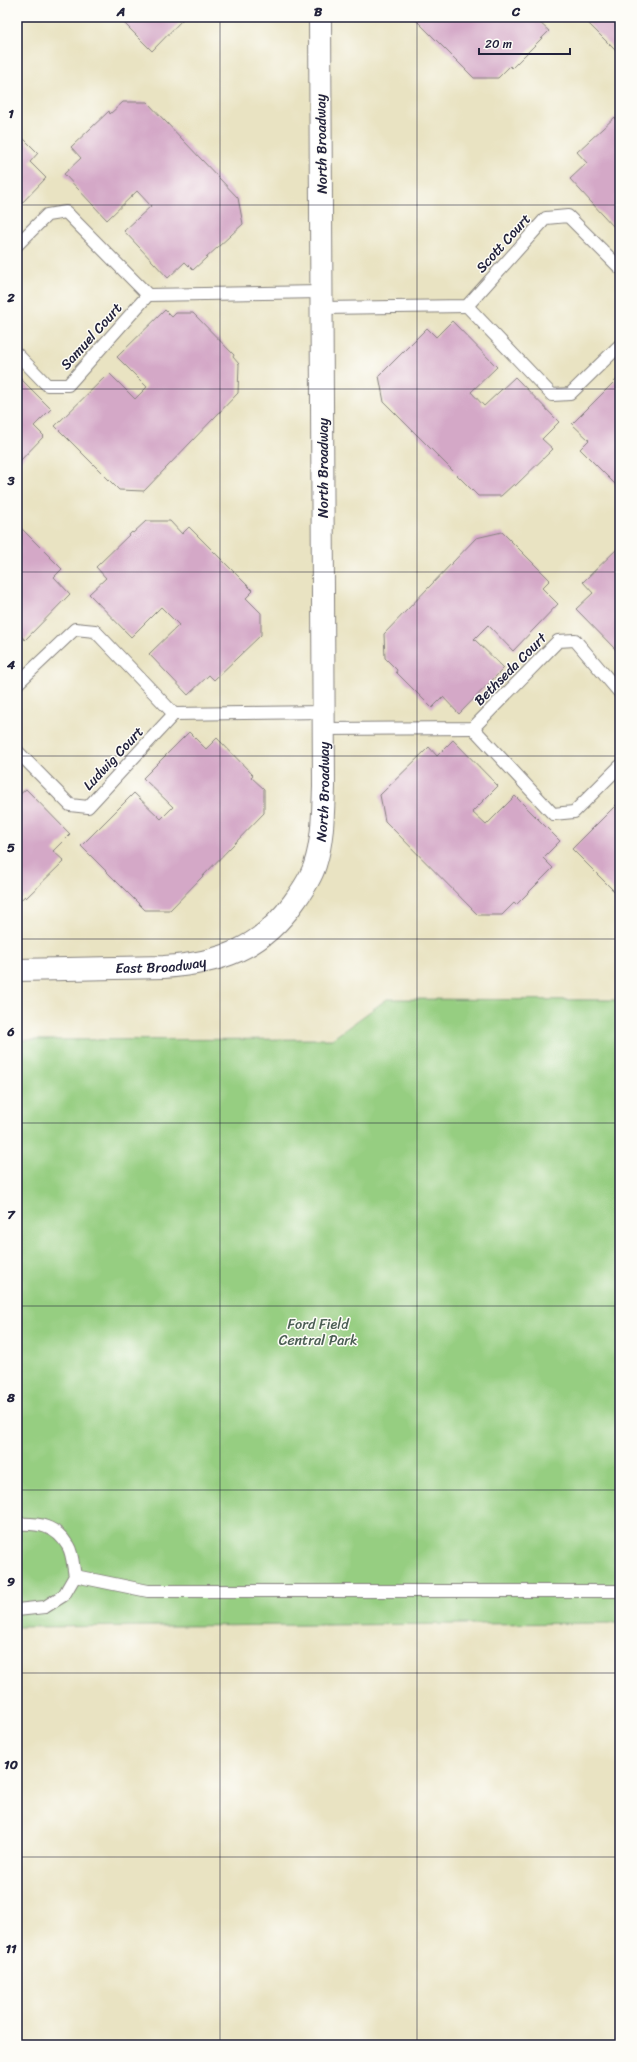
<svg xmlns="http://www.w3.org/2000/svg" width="637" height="2062" font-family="Sriracha,sans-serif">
  <rect width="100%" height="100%" fill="#fdfcf7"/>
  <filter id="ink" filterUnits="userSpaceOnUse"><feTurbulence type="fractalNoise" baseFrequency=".025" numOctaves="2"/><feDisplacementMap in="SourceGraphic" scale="8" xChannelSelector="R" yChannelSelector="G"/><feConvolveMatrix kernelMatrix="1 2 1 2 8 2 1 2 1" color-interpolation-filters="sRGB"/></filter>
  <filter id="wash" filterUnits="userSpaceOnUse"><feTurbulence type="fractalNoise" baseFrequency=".012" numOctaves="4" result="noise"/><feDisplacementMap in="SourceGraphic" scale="16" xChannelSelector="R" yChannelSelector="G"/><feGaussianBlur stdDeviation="0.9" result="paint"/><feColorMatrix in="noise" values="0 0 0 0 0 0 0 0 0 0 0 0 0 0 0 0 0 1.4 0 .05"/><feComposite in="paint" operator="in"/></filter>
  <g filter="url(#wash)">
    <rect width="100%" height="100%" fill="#e9e3c2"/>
    <path fill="#96ce81" stroke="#5c785e" d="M 387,999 L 620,1000 L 620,1623 L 17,1627 L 17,1040 L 332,1039 Z"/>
    <g id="blocks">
      <g fill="#d4a8c7">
        <path d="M 118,17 L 185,17 L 152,51 Z"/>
        <path d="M 413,17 L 542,17 L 538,21 L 549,31 L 512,68 L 510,66 L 498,78 L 474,78 Z"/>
        <path d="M 582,17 L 620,17 L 620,55 Z"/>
        <path d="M 123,102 L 147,102 L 238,198 L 243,224 L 193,270 L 185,262 L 168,278 L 124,231 L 151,206 L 137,191 L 107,220 L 64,174 L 81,158 L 71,147 L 109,111 L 110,114 Z"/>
        <path d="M 620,115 L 620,220 L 613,226 L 570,179 L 587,163 L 577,152 L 615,117 L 616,119 Z"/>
        <path d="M 17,132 L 38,153 L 30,162 L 46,178 L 17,208 Z"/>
        <path d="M 165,310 L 172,317 L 176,313 L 193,313 L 234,355 L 233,357 L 239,364 L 238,393 L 144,491 L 119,490 L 55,426 L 109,373 L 135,399 L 147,387 L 117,357 Z"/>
        <path d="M 452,321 L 497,367 L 471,392 L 484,406 L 515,377 L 559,422 L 542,439 L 553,449 L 515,486 L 514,484 L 501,496 L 478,496 L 384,402 L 379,376 L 427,328 L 436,337 Z"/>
        <path d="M 17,375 L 51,409 L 34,426 L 44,436 L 17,464 Z"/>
        <path d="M 618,378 L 620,380 L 620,489 L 580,449 L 589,440 L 572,424 Z"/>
        <path d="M 146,521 L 170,521 L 182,534 L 189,527 L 253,591 L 246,598 L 261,613 L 261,635 L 214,680 L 209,675 L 188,695 L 149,654 L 179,625 L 161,607 L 131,637 L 89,594 L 106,578 L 96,567 L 132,532 L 133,533 Z"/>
        <path d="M 17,524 L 62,569 L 54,577 L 70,594 L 25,640 L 17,631 Z"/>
        <path d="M 502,532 L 550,580 L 542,588 L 558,604 L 513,651 L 488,625 L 474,639 L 504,668 L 459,714 L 443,697 L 432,708 L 396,672 L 397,670 L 385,658 L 384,634 L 476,538 Z"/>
        <path d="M 619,547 L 620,650 L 618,652 L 576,609 L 593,593 L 583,582 Z"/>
        <path d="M 189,732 L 206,749 L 217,738 L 253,775 L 251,777 L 264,789 L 264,813 L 170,910 L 145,910 L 81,846 L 134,793 L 161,819 L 173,807 L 143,778 Z"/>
        <path d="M 453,740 L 498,786 L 472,812 L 486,825 L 515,796 L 560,841 L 543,858 L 553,868 L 516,905 L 514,903 L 502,915 L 478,915 L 385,821 L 380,795 L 429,747 L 437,756 Z"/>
        <path d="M 26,789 L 70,834 L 53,851 L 64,861 L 26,898 L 25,896 L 17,903 L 17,797 Z"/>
        <path d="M 616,805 L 620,808 L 620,897 L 572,849 Z"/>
      </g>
    </g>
  </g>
  <g filter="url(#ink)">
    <use href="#blocks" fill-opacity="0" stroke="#86827e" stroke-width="1"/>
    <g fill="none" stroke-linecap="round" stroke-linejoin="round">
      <g stroke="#86827e" stroke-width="14">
        <g id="service">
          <path d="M 17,245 L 47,215 L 66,212 L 148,295 L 322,292"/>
          <path d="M 467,306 L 552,395 L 570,394 L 620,345"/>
          <path d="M 322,308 L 467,306 L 546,218 L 568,216 L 620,268"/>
          <path d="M 17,354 L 47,385 L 68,385 L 148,295"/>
          <path d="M 17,684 L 75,629 L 95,631 L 174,714"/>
          <path d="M 473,728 L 553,814 L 574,812 L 620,766"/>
          <path d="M 324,729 L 473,728 L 558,641 L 575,640 L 620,693"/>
          <path d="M 17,751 L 70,805 L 88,807 L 174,714 L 324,712"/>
          <path d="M 17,1524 C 38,1523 56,1525 68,1546 C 73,1554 73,1567 75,1576 L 64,1595 L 45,1607 L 17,1610"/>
          <path d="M 75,1576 L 148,1591 L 620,1591"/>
        </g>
      </g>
      <g stroke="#86827e" stroke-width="24">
        <g id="minor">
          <path id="s1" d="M 17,970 L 164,967 C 220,963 261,949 294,902 C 302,891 311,878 315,865 C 323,840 323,813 324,787 L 320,17"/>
        </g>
      </g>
      <use href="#service" stroke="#fff" stroke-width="12"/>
      <use href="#minor" stroke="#fff" stroke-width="22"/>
    </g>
  </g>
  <path fill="none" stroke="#22223b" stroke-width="1" stroke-opacity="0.55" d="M 220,17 L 220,2045M 417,17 L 417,2045M 17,205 L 620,205M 17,389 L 620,389M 17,572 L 620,572M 17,756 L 620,756M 17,939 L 620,939M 17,1123 L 620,1123M 17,1306 L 620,1306M 17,1490 L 620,1490M 17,1673 L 620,1673M 17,1857 L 620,1857"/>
  <g text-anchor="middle" stroke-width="3" stroke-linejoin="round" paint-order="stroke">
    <g font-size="14" fill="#22223b" stroke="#fdfcf7">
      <text transform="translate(321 144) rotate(-91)" y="5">North Broadway</text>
      <text transform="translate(503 243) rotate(-48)" y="5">Scott Court</text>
      <text transform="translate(91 336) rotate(-48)" y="5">Samuel Court</text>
      <text transform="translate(323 468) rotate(-90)" y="5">North Broadway</text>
      <text transform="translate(510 669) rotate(-45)" y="5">Bethseda Court</text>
      <text transform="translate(113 758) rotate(-47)" y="5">Ludwig Court</text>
      <text dy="5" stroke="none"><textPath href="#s1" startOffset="415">North Broadway</textPath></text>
      <text dy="5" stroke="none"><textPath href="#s1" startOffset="144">East Broadway</textPath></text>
    </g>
    <g font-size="14" fill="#4b5e54" stroke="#fdfcf7">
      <text x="318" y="1329">Ford Field<tspan x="318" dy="16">Central Park</tspan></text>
    </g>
  </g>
  <rect width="637" height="2062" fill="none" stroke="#fdfcf7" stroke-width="44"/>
  <path d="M479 48v6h91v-6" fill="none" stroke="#22223b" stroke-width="2"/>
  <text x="485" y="48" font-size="12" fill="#22223b" stroke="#fdfcf7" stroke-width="3" paint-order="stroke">20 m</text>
  <rect x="22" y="22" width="593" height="2018" fill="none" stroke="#22223b" stroke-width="1.5"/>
  <g font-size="13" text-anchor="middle" font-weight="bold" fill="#22223b">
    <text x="121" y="16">A</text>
    <text x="318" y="16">B</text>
    <text x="516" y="16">C</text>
    <text x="11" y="118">1</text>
    <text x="11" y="302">2</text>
    <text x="11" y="485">3</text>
    <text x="11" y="669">4</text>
    <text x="11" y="852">5</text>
    <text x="11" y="1036">6</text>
    <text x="11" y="1219">7</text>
    <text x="11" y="1402">8</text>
    <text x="11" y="1586">9</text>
    <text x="11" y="1769">10</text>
    <text x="11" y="1953">11</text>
  </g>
</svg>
